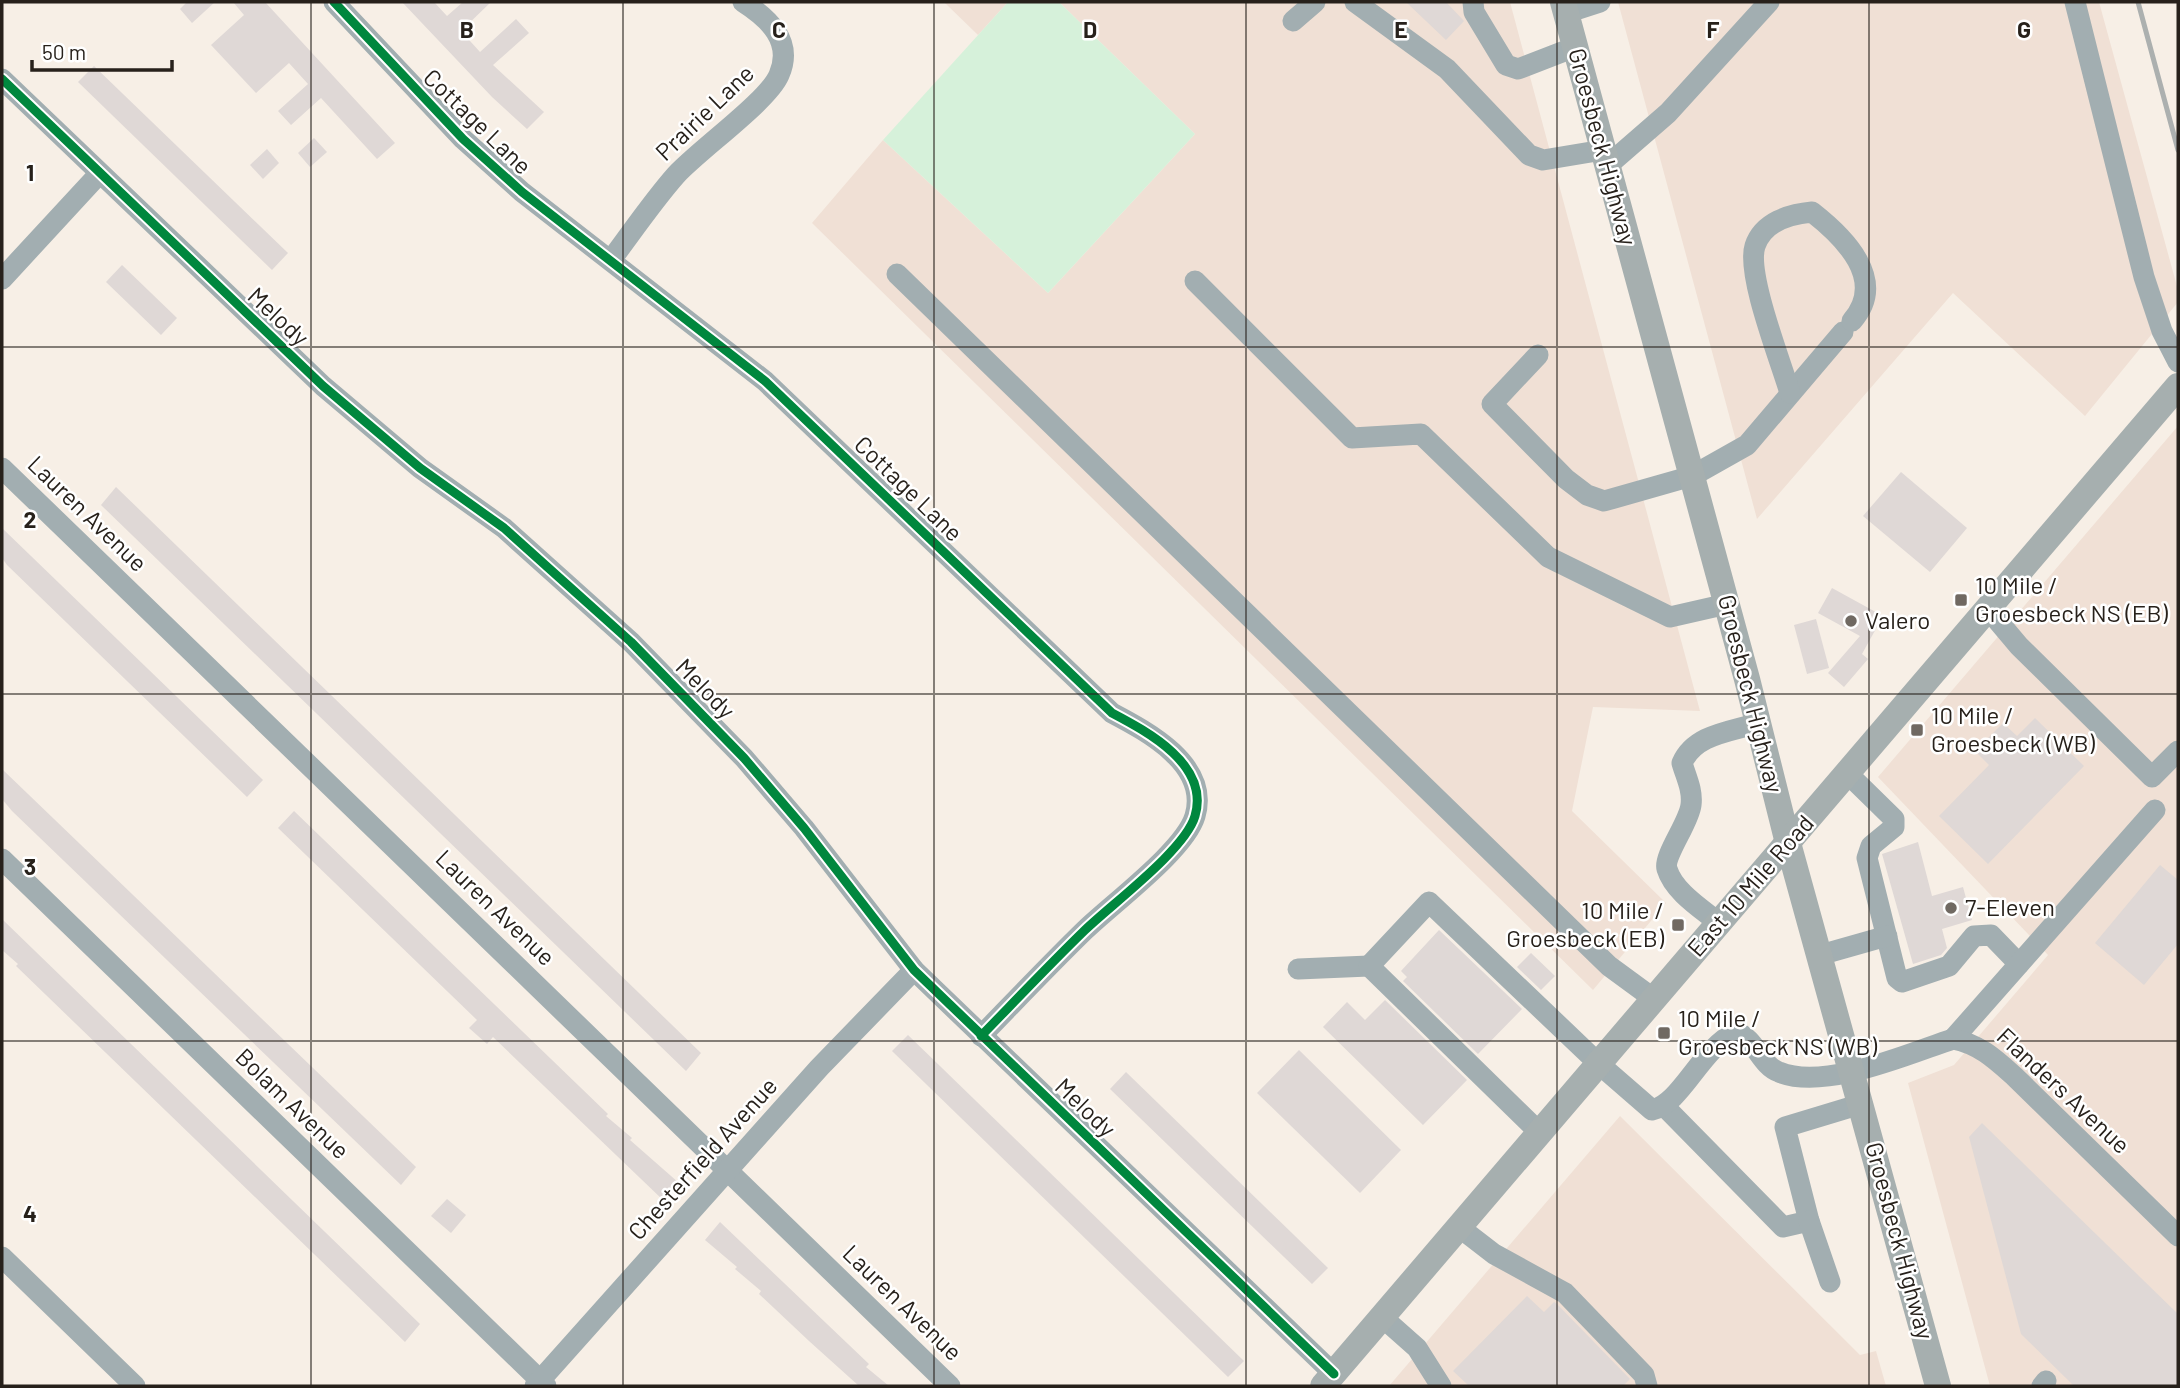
<svg xmlns="http://www.w3.org/2000/svg" width="2180" height="1388" font-family="Barlow,sans-serif">
  <rect width="100%" height="100%" fill="#f7efe6"/>
  <g fill="#f0e0d5">
    <path d="M 944,2 L 1008,2 L 978,35 Z"/>
    <path d="M 1059,2 L 1510,2 L 1700,711 L 1593,707 L 1572,811 L 1666,903 L 1593,990 L 812,223 L 883,140 L 1048,293 L 1195,134 Z"/>
    <path d="M 1618,2 L 2099,2 L 2178,290 L 2178,302 L 2085,416 L 1953,293 L 1757,519 Z"/>
    <path d="M 2178,426 L 2178,1386 L 1990,1386 L 1908,1083 L 1954,1065 L 2048,955 L 1878,777 Z"/>
    <path d="M 1620,1116 L 1860,1355 L 1876,1351 L 1886,1386 L 1389,1386 Z"/>
  </g>
  <path fill="#d6f1da" d="M 1008,2 L 1059,2 L 1195,134 L 1048,293 L 883,140 Z"/>
  <g fill="#dfd8d6">
    <path d="M 187,2 L 215,2 L 192,23 L 180,9 Z"/>
    <path d="M 233,2 L 265,2 L 395,143 L 377,159 L 321,98 L 291,125 L 278,111 L 308,84 L 289,63 L 256,93 L 211,45 L 244,15 Z"/>
    <path d="M 402,2 L 434,2 L 447,16 L 463,2 L 491,2 L 461,31 L 480,52 L 516,19 L 529,33 L 493,65 L 544,112 L 527,129 L 492,97 Z"/>
    <path d="M 1406,2 L 1446,2 L 1464,21 L 1446,40 Z"/>
    <path d="M 94,66 L 288,253 L 272,270 L 78,82 Z"/>
    <path d="M 314,138 L 327,152 L 310,167 L 298,153 Z"/>
    <path d="M 267,149 L 279,163 L 263,179 L 250,165 Z"/>
    <path d="M 122,265 L 177,318 L 161,335 L 106,282 Z"/>
    <path d="M 1901,472 L 1967,528 L 1930,572 L 1863,516 Z"/>
    <path d="M 116,487 L 701,1053 L 686,1071 L 101,505 Z"/>
    <path d="M 2,528 L 263,780 L 247,797 L 7,565 L 2,558 Z"/>
    <path d="M 1832,588 L 1883,616 L 1862,654 L 1868,659 L 1844,687 L 1828,673 L 1860,636 L 1818,613 Z"/>
    <path d="M 1816,619 L 1829,668 L 1807,674 L 1794,625 Z"/>
    <path d="M 2035,718 L 2084,766 L 1988,864 L 1939,816 L 1989,765 L 1975,751 L 2003,723 L 2017,736 Z"/>
    <path d="M 2,769 L 416,1167 L 401,1185 L 12,811 L 2,799 Z"/>
    <path d="M 294,811 L 608,1114 L 606,1116 L 632,1138 L 630,1140 L 679,1183 L 664,1201 L 493,1037 L 487,1044 L 469,1028 L 477,1020 L 278,828 Z"/>
    <path d="M 1918,842 L 1932,896 L 1963,887 L 1972,920 L 1942,929 L 1947,948 L 1941,955 L 1913,964 L 1882,854 Z"/>
    <path d="M 2160,865 L 2178,880 L 2178,944 L 2144,985 L 2095,943 Z"/>
    <path d="M 2,919 L 420,1324 L 405,1342 L 16,966 L 18,964 L 2,950 Z"/>
    <path d="M 1439,930 L 1522,1009 L 1478,1054 L 1403,981 L 1407,977 L 1401,971 Z"/>
    <path d="M 1531,953 L 1555,976 L 1541,990 L 1517,967 Z"/>
    <path d="M 1385,1000 L 1467,1080 L 1423,1125 L 1323,1027 L 1347,1002 L 1365,1020 Z"/>
    <path d="M 908,1035 L 1244,1361 L 1228,1377 L 892,1051 Z"/>
    <path d="M 1299,1050 L 1401,1150 L 1360,1193 L 1257,1093 Z"/>
    <path d="M 1126,1072 L 1328,1268 L 1312,1284 L 1110,1089 Z"/>
    <path d="M 1982,1123 L 2178,1314 L 2178,1386 L 2074,1386 L 2021,1334 L 1969,1137 Z"/>
    <path d="M 447,1199 L 466,1215 L 451,1233 L 431,1216 Z"/>
    <path d="M 720,1222 L 869,1364 L 866,1367 L 889,1386 L 859,1386 L 809,1341 L 759,1294 L 761,1291 L 735,1269 L 737,1267 L 705,1240 Z"/>
    <path d="M 1527,1296 L 1544,1312 L 1554,1302 L 1557,1304 L 1630,1379 L 1623,1386 L 1469,1386 L 1453,1371 Z"/>
  </g>
  <g fill="none" stroke-linecap="round" stroke-linejoin="round">
    <g stroke="#a2aeb1" stroke-width="21">
      <path d="M 334,2 L 463,139 L 522,192 L 765,381 L 1112,713 C 1148,732 1210,765 1195,816 C 1185,850 1113,903 1085,930 C 1050,964 1016,1000 981,1036"/>
      <path d="M 1355,2 L 1447,69 L 1529,155 L 1543,160 L 1603,150"/>
      <path d="M 1473,2 L 1474,12 L 1506,65 L 1518,69 L 1575,47"/>
      <path d="M 2075,2 L 2144,277 L 2162,331 L 2178,362"/>
      <path d="M 1566,13 L 1600,2"/>
      <path d="M 1293,21 L 1315,2"/>
      <path d="M 2,79 L 323,386 L 420,468 L 504,528 L 631,642 L 744,758 L 804,828 L 914,970 L 1334,1374"/>
      <path d="M 1607,166 L 1668,113 L 1769,2"/>
      <path d="M 611,260 C 632,232 653,201 676,175 C 700,149 768,101 779,75 C 794,41 768,18 743,2"/>
      <path d="M 897,274 L 1609,966 L 1654,999"/>
      <path d="M 2,279 L 99,174"/>
      <path d="M 1195,281 L 1352,438 L 1421,434 L 1548,557 L 1670,617 L 1727,604"/>
      <path d="M 1538,355 L 1492,404 L 1566,479 L 1587,495 L 1604,501 L 1692,476 L 1747,445 L 1843,332"/>
      <path d="M 1790,393 C 1781,362 1746,274 1755,246 C 1763,222 1790,214 1812,212 C 1844,237 1888,280 1852,321"/>
      <path d="M 2,468 L 950,1386"/>
      <path d="M 1987,608 L 2019,646 L 2152,777 L 2178,751"/>
      <path d="M 1847,773 L 1894,819 L 1894,827 L 1871,846 L 1867,858 L 1897,978 L 1902,982 L 1949,966 L 1974,936 L 1991,935 L 2019,964"/>
      <path d="M 2,859 L 546,1386"/>
      <path d="M 1719,923 C 1702,909 1674,892 1667,869 C 1663,856 1689,823 1691,805 C 1693,790 1686,777 1682,763 C 1695,734 1730,732 1758,723"/>
      <path d="M 1820,955 L 1887,936"/>
      <path d="M 1298,969 L 1369,966"/>
      <path d="M 1953,1039 L 2155,810"/>
      <path d="M 1665,1107 L 1783,1227 L 1809,1221 L 1785,1127 L 1861,1104"/>
      <path d="M 1540,1133 L 1369,966 L 1429,902 L 1599,1064 L 1652,1110 C 1682,1103 1700,1049 1736,1032 C 1756,1039 1760,1065 1779,1072 C 1824,1091 1908,1054 1953,1039 C 1979,1044 1995,1059 2014,1076 L 2178,1236"/>
      <path d="M 1809,1221 L 1830,1282"/>
      <path d="M 1459,1227 L 1494,1254 L 1565,1293 L 1644,1375 L 1647,1386"/>
      <path d="M 2,1257 L 135,1386"/>
      <path d="M 1382,1317 L 1417,1348 L 1441,1386"/>
      <path d="M 535,1386 L 819,1068 L 914,970"/>
      <path d="M 2042,1386 L 2046,1381"/>
    </g>
    <g stroke="#a6afaf" stroke-width="26">
      <path d="M 1563,2 L 1747,679 L 1788,843 L 1938,1386"/>
      <path d="M 1323,1386 L 2178,386"/>
    </g>
    <path stroke="#acb0af" stroke-width="5" d="M 2138,2 L 2178,150"/>
    <g stroke="#fff" stroke-width="13">
      <g id="cycleway">
        <path d="M 334,2 L 463,139 L 522,192 L 765,381 L 1112,713 C 1148,732 1210,765 1195,816 C 1185,850 1113,903 1085,930 C 1050,964 1016,1000 981,1036"/>
        <path d="M 2,79 L 323,386 L 420,468 L 504,528 L 631,642 L 744,758 L 804,828 L 914,970 L 1334,1374"/>
      </g>
    </g>
    <use href="#cycleway" stroke="#00873e" stroke-width="9"/>
  </g>
  <path fill="none" stroke="#27211b" stroke-width="2" stroke-opacity="0.55" d="M 311,2 L 311,1386M 623,2 L 623,1386M 934,2 L 934,1386M 1246,2 L 1246,1386M 1557,2 L 1557,1386M 1869,2 L 1869,1386M 2,347 L 2178,347M 2,694 L 2178,694M 2,1041 L 2178,1041"/>
  <g fill="#706962" stroke="#fff" stroke-width="2.5">
    <rect x="1954" y="593" width="14" height="14" rx="3.5"/>
    <circle cx="1851" cy="621" r="7"/>
    <rect x="1910" y="723" width="14" height="14" rx="3.5"/>
    <circle cx="1951" cy="908" r="7"/>
    <rect x="1671" y="918" width="14" height="14" rx="3.5"/>
    <rect x="1657" y="1026" width="14" height="14" rx="3.5"/>
  </g>
  <g text-anchor="middle" stroke-width="5" stroke-linejoin="round" paint-order="stroke">
    <g font-size="24" fill="#27211b" stroke="#fff">
      <text transform="translate(705 113) rotate(-44)" y="8">Prairie Lane</text>
      <text transform="translate(477 122) rotate(44)" y="8">Cottage Lane</text>
      <text transform="translate(1602 147) rotate(75)" y="8">Groesbeck Highway</text>
      <text transform="translate(278 317) rotate(43)" y="8">Melody</text>
      <text transform="translate(908 489) rotate(44)" y="8">Cottage Lane</text>
      <text transform="translate(87 514) rotate(44)" y="8">Lauren Avenue</text>
      <text transform="translate(705 689) rotate(46)" y="8">Melody</text>
      <text transform="translate(1750 694) rotate(76)" y="8">Groesbeck Highway</text>
      <text transform="translate(1751 886) rotate(-49)" y="8">East 10 Mile Road</text>
      <text transform="translate(495 908) rotate(44)" y="8">Lauren Avenue</text>
      <text transform="translate(2063 1091) rotate(43)" y="8">Flanders Avenue</text>
      <text transform="translate(292 1104) rotate(44)" y="8">Bolam Avenue</text>
      <text transform="translate(1085 1108) rotate(44)" y="8">Melody</text>
      <text transform="translate(703 1159) rotate(-48)" y="8">Chesterfield Avenue</text>
      <text transform="translate(1899 1241) rotate(75)" y="8">Groesbeck Highway</text>
      <text transform="translate(902 1303) rotate(44)" y="8">Lauren Avenue</text>
    </g>
    <g font-size="24" fill="#27211b" stroke="#fff" text-anchor="start">
      <text x="1975" y="594">10 Mile /<tspan x="1975" dy="28">Groesbeck NS (EB)</tspan></text>
      <text x="1865" y="629">Valero</text>
      <text x="1931" y="724">10 Mile /<tspan x="1931" dy="28">Groesbeck (WB)</tspan></text>
      <text x="1965" y="916">7-Eleven</text>
      <text x="1664" y="919" text-anchor="end">10 Mile /<tspan x="1664" dy="28">Groesbeck (EB)</tspan></text>
      <text x="1678" y="1027">10 Mile /<tspan x="1678" dy="28">Groesbeck NS (WB)</tspan></text>
    </g>
  </g>
  <g font-size="23" text-anchor="middle" font-weight="bold" fill="#27211b" stroke="#fff" stroke-width="5" stroke-linejoin="round" paint-order="stroke">
    <text x="467" y="38">B</text>
    <text x="779" y="38">C</text>
    <text x="1090" y="38">D</text>
    <text x="1401" y="38">E</text>
    <text x="1713" y="38">F</text>
    <text x="2024" y="38">G</text>
    <text x="30" y="181">1</text>
    <text x="30" y="528">2</text>
    <text x="30" y="875">3</text>
    <text x="30" y="1222">4</text>
  </g>
  <rect width="2180" height="1388" fill="none" stroke="#27211b" stroke-width="7"/>
  <path d="M32 60v10h140v-10" fill="none" stroke="#27211b" stroke-width="3.5"/>
  <text x="42" y="60" font-size="21" fill="#27211b" stroke="#ffffff" stroke-width="5" paint-order="stroke">50 m</text>
</svg>
